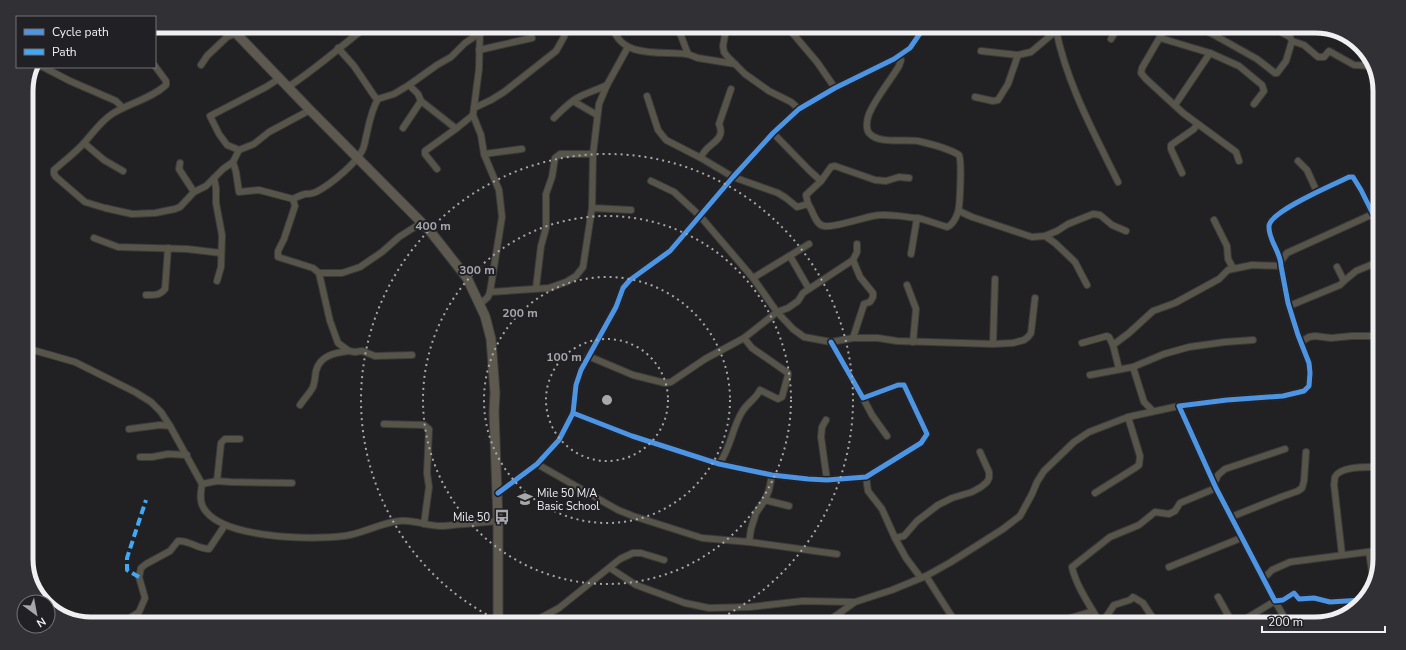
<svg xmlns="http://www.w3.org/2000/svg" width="1406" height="650" font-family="'Nunito Sans',sans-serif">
  <rect width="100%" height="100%" fill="#212124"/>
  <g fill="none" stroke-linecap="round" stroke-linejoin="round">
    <g stroke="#3b3b3c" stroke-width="8">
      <g id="minor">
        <path d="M 613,28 C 622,59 662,51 686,54 C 690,54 694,57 698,58 C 710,60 723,62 735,64"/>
        <path d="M 678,28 L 688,54"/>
        <path d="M 726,29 L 723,46 L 724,52 L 727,56 L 745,74 L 769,91 L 791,102 L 799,109"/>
        <path d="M 789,29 L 817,62 L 835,88"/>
        <path d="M 155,30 L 159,26"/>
        <path d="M 1056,30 C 1067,84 1094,133 1118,182"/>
        <path d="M 1164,30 L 1142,68 L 1141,73 L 1146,79 L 1183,113 L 1236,152 L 1239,161"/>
        <path d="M 1207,31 L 1257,59 L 1275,73 L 1277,73 L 1286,61 L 1292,41"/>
        <path d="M 1279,31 L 1290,37 L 1292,41 L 1304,45 L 1318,57 L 1324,57 L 1329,51 L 1354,65 L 1373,66"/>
        <path d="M 1160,38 L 1210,53 L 1175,105"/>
        <path d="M 1111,39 L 1116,30"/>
        <path d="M 338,48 L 354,66 L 375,97 L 378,99"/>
        <path d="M 479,50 L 532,38"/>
        <path d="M 981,51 L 1018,55 L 1031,52 L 1056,31"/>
        <path d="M 1210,53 L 1239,66 L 1262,85 L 1264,91 L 1254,104"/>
        <path d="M 899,56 L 901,60 L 899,66 C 890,81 875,99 869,114 C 867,119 865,130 870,134 C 879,144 905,139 918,141 C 931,144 948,148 959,155 C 962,161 960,205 958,212 C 956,218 953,225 947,227 L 922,219 L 917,218 L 911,254"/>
        <path d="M 201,65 L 207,56 L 227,37 L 237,33"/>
        <path d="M 155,66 L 166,81 L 166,85 C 151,99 129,103 112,114 C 100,122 93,133 84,143 C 75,153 64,161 54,170 L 54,174 L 56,177 L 85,202 L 105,208 L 132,214 L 155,213 L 175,209 L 180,207 L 194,192 L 206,186 L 223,169 L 233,162 L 239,150 L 254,144 L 269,132 L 310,110"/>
        <path d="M 43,67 L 70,81 L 116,101 L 123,108"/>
        <path d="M 34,70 L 39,67"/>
        <path d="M 409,85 L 418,94 L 421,101 L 454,127 L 457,128 L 473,115"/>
        <path d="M 288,87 C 316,69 340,47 366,27"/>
        <path d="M 647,96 L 658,130 L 666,140 L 701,158 L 733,177 L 778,193 L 786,198 L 797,207 L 808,204 L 806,195 L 821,181"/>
        <path d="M 975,97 L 993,101 L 998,100 L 1008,84 L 1018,55"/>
        <path d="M 573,101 L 597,115"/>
        <path d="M 474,108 L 491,100 L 504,92 L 556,51 L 564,37 L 566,28"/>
        <path d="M 554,118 C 562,110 570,101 581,96 C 589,92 599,89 607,85"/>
        <path d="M 403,128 L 421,101"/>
        <path d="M 773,133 L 809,170 L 821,181 L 831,167 L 835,166 L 875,180 L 886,181 L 899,177 L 909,178"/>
        <path d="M 84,143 L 104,160 L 123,171"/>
        <path d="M 239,150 L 227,145 L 219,134 L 210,116 L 266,87 L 280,78"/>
        <path d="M 484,154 L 522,149"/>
        <path d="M 701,158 C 705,143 727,142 719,124 L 731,89"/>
        <path d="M 1298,161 L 1307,170 L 1317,192"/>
        <path d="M 233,162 L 236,172 L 239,192 L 259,190 L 293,199 C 297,197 301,195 305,194 C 309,194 312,194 316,192 C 330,185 360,161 364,146 C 368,130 370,112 378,99 L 394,94 L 409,85 L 437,65 L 451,57 L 465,43 L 480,33"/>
        <path d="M 180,163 L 179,169 L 194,192"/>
        <path d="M 437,169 L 425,154 L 425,151 L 457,128"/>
        <path d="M 1182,173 L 1171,149 L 1171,145 L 1194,129 L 1197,124"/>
        <path d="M 214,178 L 216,188 L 216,203 L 222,235 L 221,267 L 217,281"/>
        <path d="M 651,181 L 674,192 L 700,216 L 753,278 L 777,312 L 793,329 L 804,337 L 831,342 L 853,338 L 878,338 L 897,341 L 993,344 L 1013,343 L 1024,340 L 1028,337 L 1031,333 L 1035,298"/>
        <path d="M 293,199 L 295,206 L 284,239 L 278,251 L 278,257 L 313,268 L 319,273 L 342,273 L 360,267 L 382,252 L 399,237 L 421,223"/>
        <path d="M 808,204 C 813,210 815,225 824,226 C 833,228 862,218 873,216 C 887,213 903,217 917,218"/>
        <path d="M 592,208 L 631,210"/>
        <path d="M 959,211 L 972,217 L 1032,237 L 1045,236 L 1057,231 L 1068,224 L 1093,214 L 1100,215 L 1112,225 L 1126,231"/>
        <path d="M 1214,220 L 1227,246 L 1228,259 L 1233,268"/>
        <path d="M 1045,236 L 1055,243 L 1075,262 L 1087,285"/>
        <path d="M 94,238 L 118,247 L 187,249 L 221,253"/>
        <path d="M 790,256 L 809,289"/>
        <path d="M 1281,261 L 1287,253 L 1373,214 L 1379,209"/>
        <path d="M 319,273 L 330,321 L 338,343 L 349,351 L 355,352 L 362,351 L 375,356 L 412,355"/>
        <path d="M 753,278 L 809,244"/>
        <path d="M 1344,281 L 1356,271 L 1378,262"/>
        <path d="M 907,285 L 916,309 L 913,342"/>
        <path d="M 536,288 L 541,246 L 546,228 L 546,194 L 552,177 L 555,158 L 560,154 L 593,154"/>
        <path d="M 490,292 L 549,288 L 566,282 L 576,276 L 583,267 L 592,208 L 593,154 L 599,104 L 607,85 L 628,47"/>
        <path d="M 146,295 C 154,295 159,296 165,289 L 168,248"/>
        <path d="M 479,305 L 488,297 L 490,292 L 502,217 L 499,190 L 484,154 L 481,135 L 473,115 L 479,69 L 480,28"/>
        <path d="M 1289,306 L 1340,285 L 1344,281 L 1337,267"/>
        <path d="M 853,338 L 864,304 L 870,302 L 873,297 L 873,293 L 860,277 L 853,260"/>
        <path d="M 1301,342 L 1309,337 L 1315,336 L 1331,338 L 1352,336 L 1377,336"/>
        <path d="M 1082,343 L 1107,336 L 1109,337 L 1113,345 L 1119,369"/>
        <path d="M 993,344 L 995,279"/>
        <path d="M 1113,345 L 1129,333 L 1153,311 L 1175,303 L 1219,279 L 1228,270 L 1252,265 L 1281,266"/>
        <path d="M 26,348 L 75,362 L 135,392 L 151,402 L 161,412 L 170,426"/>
        <path d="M 588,356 L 633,375 L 665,383 L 671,382 L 705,359 L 744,338 L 777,312 L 788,308 L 798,301 L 803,293 L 809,289 L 853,260 L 857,252 L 857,244"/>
        <path d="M 1133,367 L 1144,402 L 1153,411"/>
        <path d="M 1090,375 L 1133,367 L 1164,354 L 1189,347 L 1225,342 L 1253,340"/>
        <path d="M 863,398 L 872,415 L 887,436"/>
        <path d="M 300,405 C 304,399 310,393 313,387 C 315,382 315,376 316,371 C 320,355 335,353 349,351"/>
        <path d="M 573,413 L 632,436 L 719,464 L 772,475 L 808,479 L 827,480 L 866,477 L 921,443 L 927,434 L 904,385 L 898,385 L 863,398 L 831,342"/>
        <path d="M 826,420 L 822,427 L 821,437 L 827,480"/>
        <path d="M 384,424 L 424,425 L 429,429 L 427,473 L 429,487 L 424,524"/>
        <path d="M 129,429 L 160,425 L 170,426 L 202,484 C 201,491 199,500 203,507 C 220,539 312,540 344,536 C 362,534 380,523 399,521 C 413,519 427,526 441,526 C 449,526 457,524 465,524 C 476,523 487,522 498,521"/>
        <path d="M 140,457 L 152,457 L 168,454 L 187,455"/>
        <path d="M 537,464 L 618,510 L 633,516 L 702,538 L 749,542 L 837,554"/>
        <path d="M 719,464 C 731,448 732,428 742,412 C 747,403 756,399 760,390 L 778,399 L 782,397 L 788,375 L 788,373 L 752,348 L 744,338"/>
        <path d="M 866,477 L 868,491 L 882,509 L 895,538 L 904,536 L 917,521 L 938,505 L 952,498 L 972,492 L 981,487 L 987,482 L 989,478 L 989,472 L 980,452"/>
        <path d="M 217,481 L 221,443 L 225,439 L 240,439"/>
        <path d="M 202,484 L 217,481 L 231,482 L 292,483"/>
        <path d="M 1214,484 L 1218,475 L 1225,469 L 1285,449"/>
        <path d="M 498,493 L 537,464 L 559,440 L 573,413 L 576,385 L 581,370 L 616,307 L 623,288 L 630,280 L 670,251 L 733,177 L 773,133 L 799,109 L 835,88 L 894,59 L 910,48 L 923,29"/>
        <path d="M 1095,493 L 1135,468 L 1139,465 L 1140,456 L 1128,417"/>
        <path d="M 765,500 L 789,506"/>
        <path d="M 1231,517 L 1281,497 L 1298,491 L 1302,488 L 1304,481 L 1306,452"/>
        <path d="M 895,538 L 906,558 L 921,578"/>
        <path d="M 749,542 L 751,529 L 756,513 L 765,500 L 769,490 L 772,475"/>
        <path d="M 1369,552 L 1374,585"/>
        <path d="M 1342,555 L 1334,484 C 1335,482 1334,479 1335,477 C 1340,466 1366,467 1376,467"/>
        <path d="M 1169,567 L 1241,538"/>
        <path d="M 610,568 L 636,585 L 685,603 L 709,608 L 750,607 L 803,601 L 853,602"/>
        <path d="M 926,576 L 956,623"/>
        <path d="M 1264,578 L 1272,570 L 1290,562 L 1375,551"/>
        <path d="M 1218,597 L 1233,624"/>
        <path d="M 1362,600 L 1330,602 L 1314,598 L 1299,599 L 1294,593 L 1283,600 L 1275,601 L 1216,488 L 1179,406 L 1227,400 L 1283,396 L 1304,391 L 1309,386 L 1310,373 L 1309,363 L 1298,335 L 1288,303 L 1281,266 C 1281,252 1268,240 1269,226 C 1270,211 1335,184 1349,177 L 1353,177 L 1361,190 L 1373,214"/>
        <path d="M 128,619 L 139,612 L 145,598 L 139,577 L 141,568 L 146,564 L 170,551 L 178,541 C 189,540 198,549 209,549 L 225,525"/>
        <path d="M 535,621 L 559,608 L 620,559 L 633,553 L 641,553 L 664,560"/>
        <path d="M 827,622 L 855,602 L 892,590 L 926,576 L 951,562 L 1003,529 L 1020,516 L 1032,494 L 1037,482 L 1044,471 L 1074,442 L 1089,432 L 1128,417 L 1179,406"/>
        <path d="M 1054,623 L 1093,611"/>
        <path d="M 1100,623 C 1091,607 1076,586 1072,567 L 1110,537 L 1139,525 L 1155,512 L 1169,514 L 1175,511 L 1180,503 L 1216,488"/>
        <path d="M 1102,623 L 1114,605 L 1130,600 L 1133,597 L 1143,603 L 1156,623"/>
        <path d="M 1237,624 L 1275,601 L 1288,624"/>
      </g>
    </g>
    <g stroke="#3b3b3c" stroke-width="11">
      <path id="highway" d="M 230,27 L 310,110 L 430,231 L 467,278 L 485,316 L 491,339 L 495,393 L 494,412 L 498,521 L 498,621"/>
    </g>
    <use href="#minor" stroke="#57544a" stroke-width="6"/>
    <use href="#highway" stroke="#5d594f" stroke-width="9"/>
    <path stroke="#3fa9f5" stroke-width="4" stroke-dasharray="8 4" stroke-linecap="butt" d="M 139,577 L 127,570 L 127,558 L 146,500"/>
    <g stroke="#202025" stroke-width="8">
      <g id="cycleway">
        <path d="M 573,413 L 632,436 L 719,464 L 772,475 L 808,479 L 827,480 L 866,477 L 921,443 L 927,434 L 904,385 L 898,385 L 863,398 L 831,342"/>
        <path d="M 498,493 L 537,464 L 559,440 L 573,413 L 576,385 L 581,370 L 616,307 L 623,288 L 630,280 L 670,251 L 733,177 L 773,133 L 799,109 L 835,88 L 894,59 L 910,48 L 923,29"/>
        <path d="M 1362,600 L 1330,602 L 1314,598 L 1299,599 L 1294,593 L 1283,600 L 1275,601 L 1216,488 L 1179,406 L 1227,400 L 1283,396 L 1304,391 L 1309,386 L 1310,373 L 1309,363 L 1298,335 L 1288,303 L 1281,266 C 1281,252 1268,240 1269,226 C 1270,211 1335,184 1349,177 L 1353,177 L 1361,190 L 1373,214"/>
      </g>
    </g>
    <use href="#cycleway" stroke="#4d94e3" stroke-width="5"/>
  </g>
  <g fill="none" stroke="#a8a8ab" stroke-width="2" stroke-dasharray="2 4">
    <circle cx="607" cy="400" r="61"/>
    <circle cx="607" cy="400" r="123"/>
    <circle cx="607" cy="400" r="184"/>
    <path d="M497 620A246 246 0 1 1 715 621"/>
  </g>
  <defs>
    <g id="school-bare" transform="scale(1.2)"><path d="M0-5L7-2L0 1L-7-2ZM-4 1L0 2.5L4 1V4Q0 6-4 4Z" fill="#a8a8ab" stroke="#202025" stroke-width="2.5" paint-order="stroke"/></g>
    <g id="bus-bare" transform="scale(1.2)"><path d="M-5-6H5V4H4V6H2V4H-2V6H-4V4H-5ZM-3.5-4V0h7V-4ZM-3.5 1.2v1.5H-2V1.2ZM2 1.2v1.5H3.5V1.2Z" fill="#a8a8ab" stroke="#202025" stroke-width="2.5" paint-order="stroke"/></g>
  </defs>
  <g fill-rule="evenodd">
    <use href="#school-bare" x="525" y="499"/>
    <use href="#bus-bare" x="502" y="517"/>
  </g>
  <g text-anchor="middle" stroke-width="4" stroke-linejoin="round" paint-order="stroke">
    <g font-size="11" fill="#f0f0f3" stroke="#202025" text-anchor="start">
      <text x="537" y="497">Mile 50 M/A<tspan x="537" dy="13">Basic School</tspan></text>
      <text x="490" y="521" text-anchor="end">Mile 50</text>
    </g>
  </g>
  <path d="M0 0H1406V650H0ZM91 33H1315A58 58 0 0 1 1373 91V559A58 58 0 0 1 1315 617H91A58 58 0 0 1 33 559V91A58 58 0 0 1 91 33Z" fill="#313135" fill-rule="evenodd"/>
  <path fill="none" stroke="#f0f0f3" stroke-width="5" d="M91 33H1315A58 58 0 0 1 1373 91V559A58 58 0 0 1 1315 617H91A58 58 0 0 1 33 559V91A58 58 0 0 1 91 33Z"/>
  <circle cx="607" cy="400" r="6" fill="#a8a8ab" stroke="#202025" stroke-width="2"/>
  <g font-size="12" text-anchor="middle" font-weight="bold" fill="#a8a8ab" stroke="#202025" stroke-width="4" stroke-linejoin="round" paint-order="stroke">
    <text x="433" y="230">400 m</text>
    <text x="477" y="274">300 m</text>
    <text x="520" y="317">200 m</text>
    <text x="564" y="361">100 m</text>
  </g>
  <rect x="16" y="16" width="140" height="52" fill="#202025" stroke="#737377"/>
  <rect x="24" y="29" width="20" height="6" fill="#4d94e3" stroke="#737377"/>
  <text x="52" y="36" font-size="12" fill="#f0f0f3">Cycle path</text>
  <rect x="24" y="49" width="20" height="6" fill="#3fa9f5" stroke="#737377"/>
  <text x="52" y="56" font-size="12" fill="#f0f0f3">Path</text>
  <g transform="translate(36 614) rotate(148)"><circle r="19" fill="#202025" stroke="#737377"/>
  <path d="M0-3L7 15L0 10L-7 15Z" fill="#a8a8ab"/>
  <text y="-6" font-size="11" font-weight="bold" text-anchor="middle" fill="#f0f0f3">N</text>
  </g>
  <path d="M1262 626v6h123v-6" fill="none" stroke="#f0f0f3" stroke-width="2"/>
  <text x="1268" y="626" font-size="12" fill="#f0f0f3" stroke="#202025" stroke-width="3" paint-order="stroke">200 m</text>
</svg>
